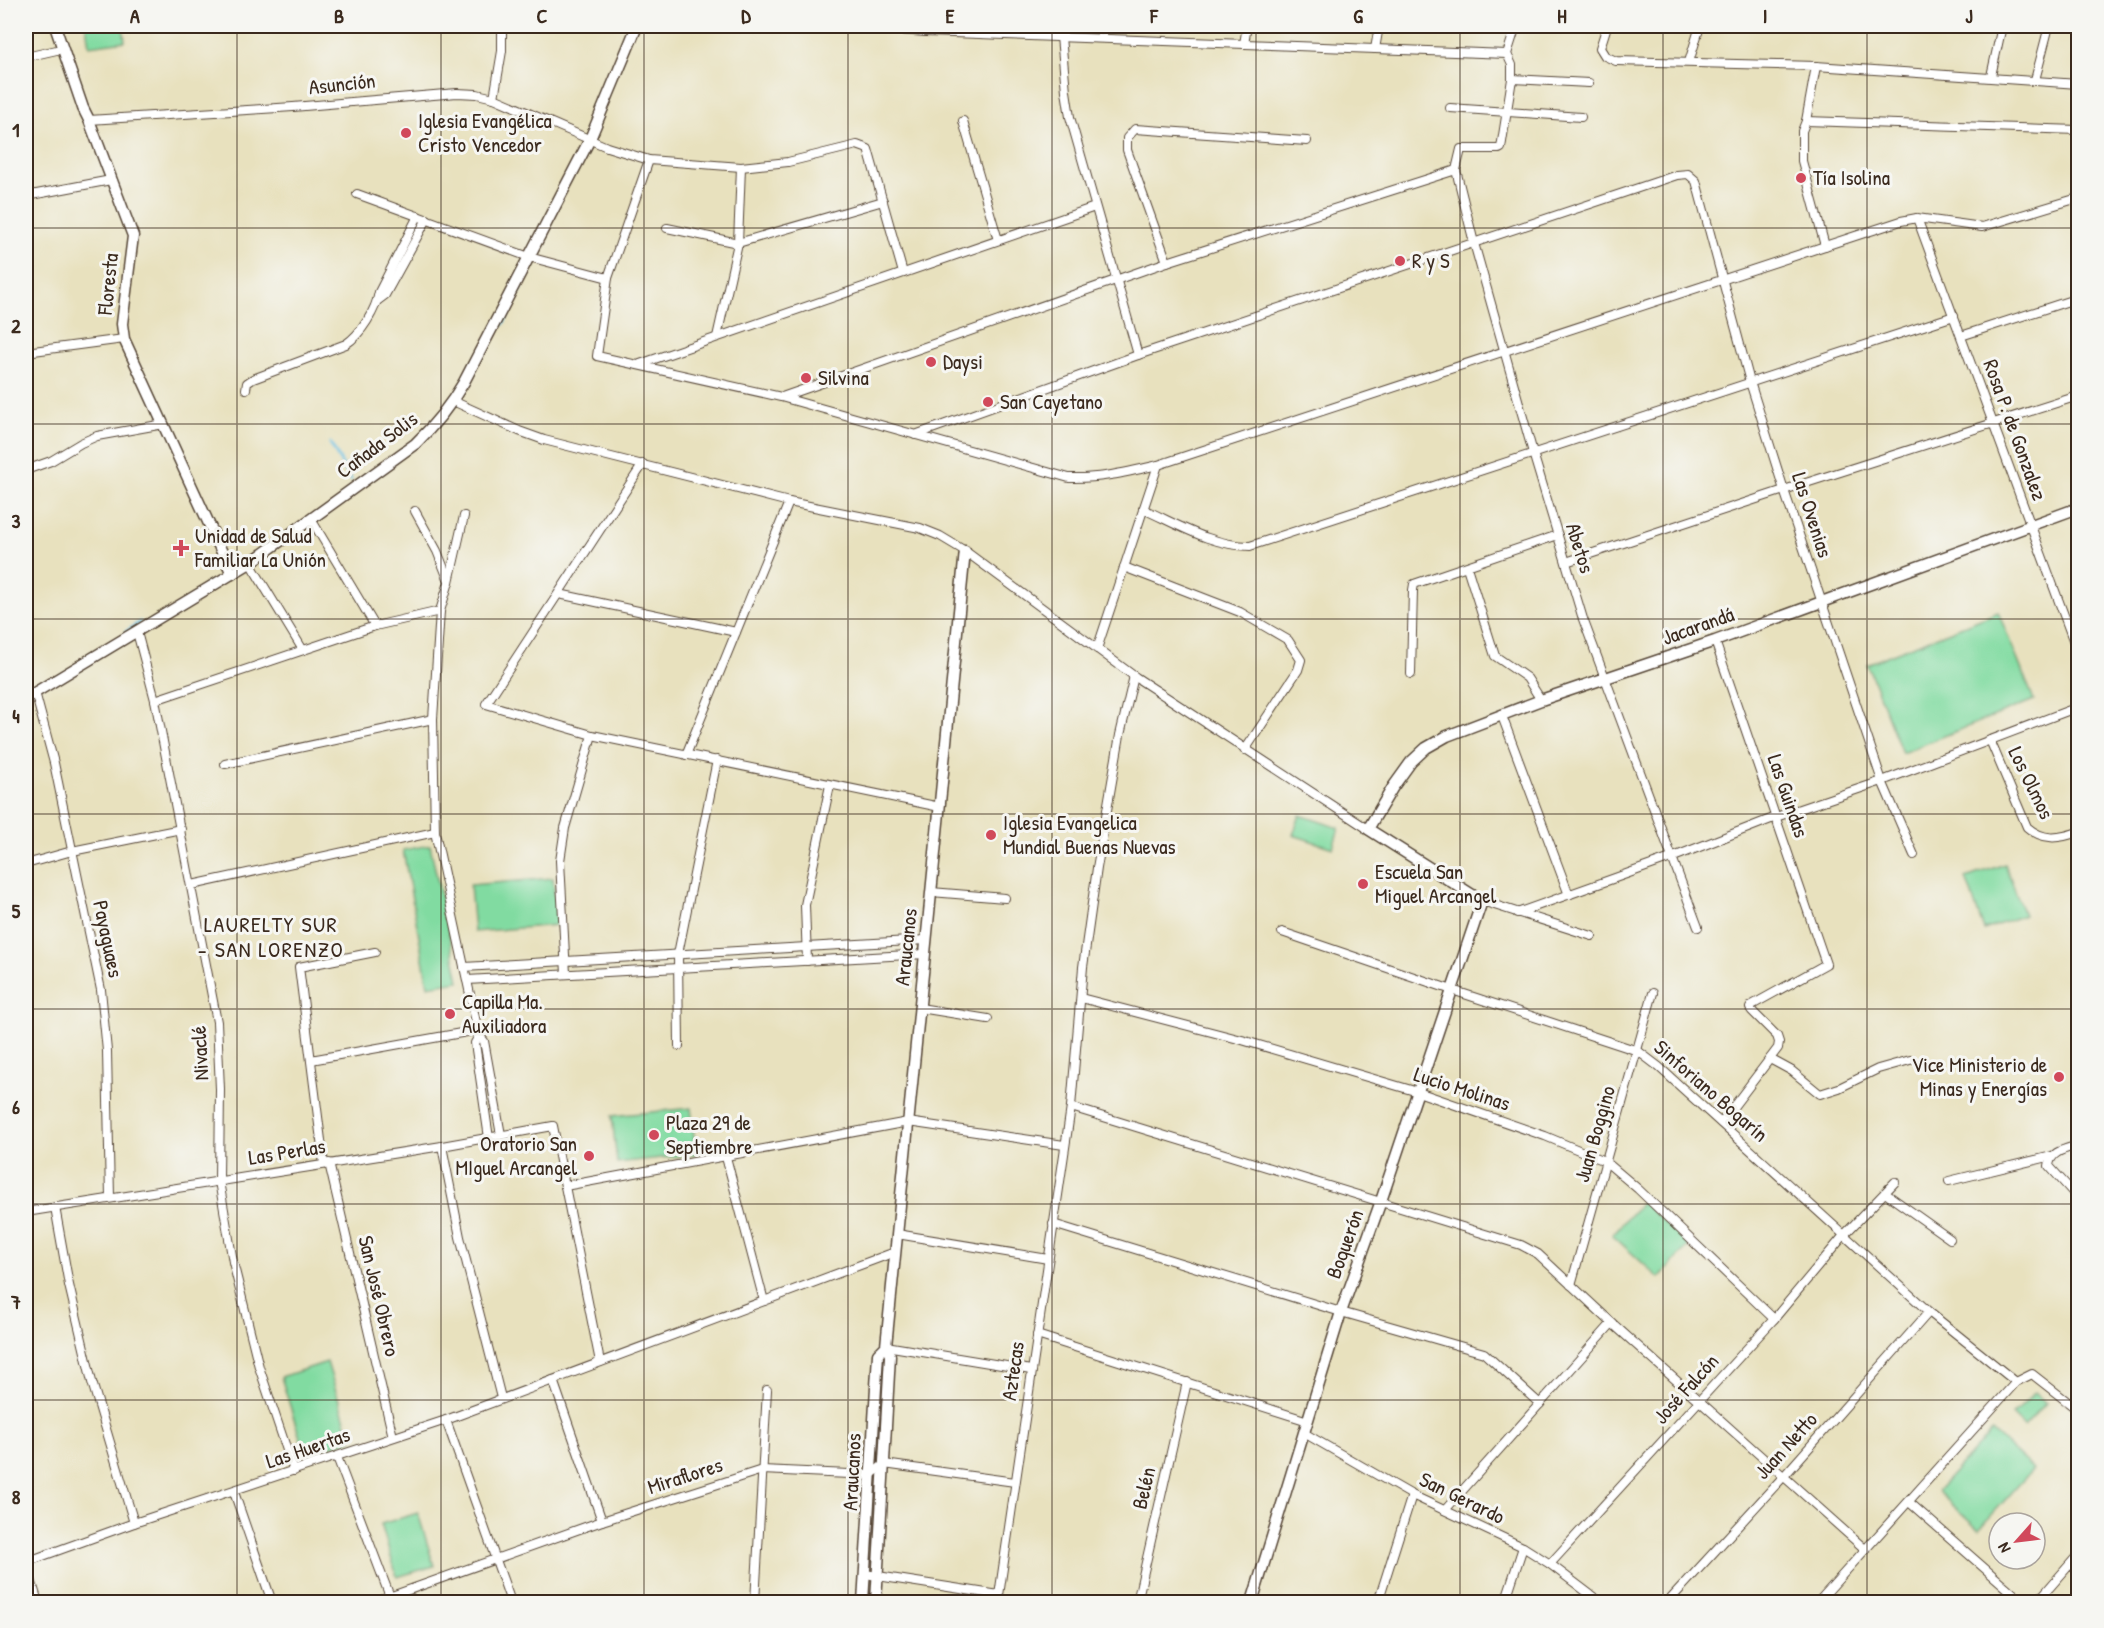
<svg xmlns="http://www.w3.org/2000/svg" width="2104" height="1628" font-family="'Patrick Hand',sans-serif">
  <rect width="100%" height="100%" fill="#f6f6f2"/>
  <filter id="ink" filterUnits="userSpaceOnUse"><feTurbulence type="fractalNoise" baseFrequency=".0167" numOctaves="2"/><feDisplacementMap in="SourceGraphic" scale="12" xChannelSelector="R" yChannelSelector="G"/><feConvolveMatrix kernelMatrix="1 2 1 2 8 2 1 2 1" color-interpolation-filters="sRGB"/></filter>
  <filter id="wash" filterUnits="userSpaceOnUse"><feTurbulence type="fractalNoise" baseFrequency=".008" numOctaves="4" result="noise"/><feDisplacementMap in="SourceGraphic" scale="24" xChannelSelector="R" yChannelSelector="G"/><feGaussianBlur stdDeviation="1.35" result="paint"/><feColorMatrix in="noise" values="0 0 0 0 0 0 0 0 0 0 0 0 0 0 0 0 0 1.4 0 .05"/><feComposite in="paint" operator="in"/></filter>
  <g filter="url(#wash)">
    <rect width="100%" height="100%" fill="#e8e1be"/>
    <g fill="#81dba1" stroke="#5e8260" stroke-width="1.5">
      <path d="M 86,26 L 123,26 L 125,41 L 89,46 Z"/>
      <path d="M 1998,612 L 2034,700 L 1902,753 L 1867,664 Z"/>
      <path d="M 1300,815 L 1339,828 L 1333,848 L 1293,835 Z"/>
      <path d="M 430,845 L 459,981 L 428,986 L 403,850 Z"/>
      <path d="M 2005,864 L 2024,915 L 1984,930 L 1966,878 Z"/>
      <path d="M 553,878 L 557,925 L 474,932 L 470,885 Z"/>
      <path d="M 691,1108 L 696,1154 L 617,1163 L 612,1116 Z"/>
      <path d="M 1642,1202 L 1689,1245 L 1659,1278 L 1612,1235 Z"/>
      <path d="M 327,1362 L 351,1440 L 305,1454 L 281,1377 Z"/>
      <path d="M 2034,1392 L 2046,1403 L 2024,1427 L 2012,1415 Z"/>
      <path d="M 1992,1431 L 2033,1469 L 1979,1529 L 1937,1491 Z"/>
      <path d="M 418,1513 L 434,1566 L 397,1577 L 381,1524 Z"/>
    </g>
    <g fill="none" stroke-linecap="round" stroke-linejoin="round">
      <g stroke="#65c0e3" stroke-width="3">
        <path d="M 503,324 L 522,284"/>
        <path d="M 330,443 L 351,480"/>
        <path d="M 126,632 L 140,622"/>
      </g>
    </g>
  </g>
  <g filter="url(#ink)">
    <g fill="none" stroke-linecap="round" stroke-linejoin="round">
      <g stroke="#554536" stroke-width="10">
        <g id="minor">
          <path d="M 845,26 L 926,32 L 1507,54"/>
          <path d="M 1516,26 L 1507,54 L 1512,65 L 1512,79 L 1501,148 L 1499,149 L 1461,149 L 1456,170 L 1474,243 L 1533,453 L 1583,619 L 1698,927"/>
          <path d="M 1607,26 L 1600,48 L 1605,56 L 1616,61 L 1816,66 L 2078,84"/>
          <path d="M 1061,37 L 1066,91 L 1070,117 L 1138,355"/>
          <path d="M 1244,44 L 1247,26"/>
          <path d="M 1375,49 L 1379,26"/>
          <path d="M 26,57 L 61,49"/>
          <path d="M 1689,62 L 1700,26"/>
          <path d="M 1816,66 L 1806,121 L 1802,131 L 1802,161 L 1825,246"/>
          <path d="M 1991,76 L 2002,26"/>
          <path d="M 1512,79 L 1589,83"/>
          <path d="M 2035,80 L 2049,26"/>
          <path d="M 494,98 L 502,51 L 502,26"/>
          <path d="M 1450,108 L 1581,117"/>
          <path d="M 89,120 L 293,107 L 457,93 L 477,94 L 494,98 L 607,147 L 649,160 L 741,167 L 788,162 L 857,145 L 868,149 L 903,273"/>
          <path d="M 963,121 L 998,240"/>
          <path d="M 1806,121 L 2078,130"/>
          <path d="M 649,160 L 608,278 L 597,356 L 781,397 L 1069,478 C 1100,479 1128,472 1158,465 L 1901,221 L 1917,218 L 1982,227 L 2078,198"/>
          <path d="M 357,194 L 529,257 L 608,278"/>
          <path d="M 26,196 L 111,180"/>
          <path d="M 1917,218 L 2078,653"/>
          <path d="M 667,228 L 738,243 L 883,201"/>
          <path d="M 1167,262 L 1127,150 L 1127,138 L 1135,129 L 1307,141"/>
          <path d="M 377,301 L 385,295 L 427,219"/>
          <path d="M 1961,336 L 2078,298"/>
          <path d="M 717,337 L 738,243 L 741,167"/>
          <path d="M 26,352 L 124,339"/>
          <path d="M 640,364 L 1095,207"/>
          <path d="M 246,389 L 247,383 L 253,379 L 346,344 C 361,334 376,310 379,292 L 418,216"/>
          <path d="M 782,397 L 1167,262 L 1456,170"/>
          <path d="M 453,401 L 519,431 L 544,440 L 789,502 L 920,528 L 940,536 L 965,551 L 1134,676 L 1368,829"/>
          <path d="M 915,435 L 1138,355 L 1677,175 L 1688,174 L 1696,181 L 1750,382 L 1784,490 L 1882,781 L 1914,855"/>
          <path d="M 643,464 L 486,704 L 592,735 L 940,807"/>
          <path d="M 26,470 L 51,461 L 81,443 L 97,436 L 164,424"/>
          <path d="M 1143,509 C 1177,524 1212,546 1250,546 L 1954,316"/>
          <path d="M 415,511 L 437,551 L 449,581"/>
          <path d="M 464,516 L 449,582 L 440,611 L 433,719 L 435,832 L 479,1036 L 484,1041 L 501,1135"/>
          <path d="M 311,519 L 375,626"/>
          <path d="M 1566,562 L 1784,490 L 2078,396"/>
          <path d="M 250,563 L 303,650"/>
          <path d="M 1124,567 L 1240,612 L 1288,640 L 1301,660 L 1298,670 L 1245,750"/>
          <path d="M 1467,567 L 1495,656 L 1527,678 L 1541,700"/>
          <path d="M 559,594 L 736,632"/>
          <path d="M 137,632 L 155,700 L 217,1022 L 220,1089 L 219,1181 L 233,1262 L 259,1367 L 294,1471"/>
          <path d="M 1715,641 L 1826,964 L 1752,1005 L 1750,1008 L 1752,1011 L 1777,1036 L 1779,1042 L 1778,1048 L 1721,1123"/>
          <path d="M 1097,649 L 1158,465"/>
          <path d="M 1411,674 L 1413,590 L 1414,584 L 1558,535"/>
          <path d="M 35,692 L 54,763 L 101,990 L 107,1051 L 110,1198"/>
          <path d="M 155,700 L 375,626 L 440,611"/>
          <path d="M 1502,716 L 1569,895"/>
          <path d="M 1990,740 L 2027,827 C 2043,841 2059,839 2078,832"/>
          <path d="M 686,755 L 789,502"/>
          <path d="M 225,764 L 433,719"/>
          <path d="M 26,864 L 72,851 L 181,829"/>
          <path d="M 192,885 L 435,832"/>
          <path d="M 931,892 L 1005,898"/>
          <path d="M 1482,901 L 1592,936"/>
          <path d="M 1517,913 L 1671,858 L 1776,817 L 1882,781 L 2078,707"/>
          <path d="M 1282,932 L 1452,990 L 1638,1051 L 1659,1067 L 1929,1312 L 2016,1382"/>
          <path d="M 807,961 L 805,905 L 830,785"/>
          <path d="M 464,967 L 926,940"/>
          <path d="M 566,974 L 560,861 L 565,828 L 592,735"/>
          <path d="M 467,980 L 925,954"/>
          <path d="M 1081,998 L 1242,1040 L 1418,1092 L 1545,1136 L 1605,1161 L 1638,1189 L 1774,1319"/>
          <path d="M 920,1008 L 988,1019"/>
          <path d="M 479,1036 L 475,1043 L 489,1138"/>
          <path d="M 679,1046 L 678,954 L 717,760"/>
          <path d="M 1770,1059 L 1792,1071 L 1820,1094 L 1839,1088 L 1878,1069 L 1910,1060"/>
          <path d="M 311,1060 L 478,1030"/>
          <path d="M 1071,1107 L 1521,1245 L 1538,1254 L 1612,1323 L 1866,1550"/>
          <path d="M 2078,1145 C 2066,1149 2050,1151 2049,1166 L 2078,1198"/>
          <path d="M 442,1146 L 460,1237 L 501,1398"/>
          <path d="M 726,1157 L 764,1301"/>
          <path d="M 329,1163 L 393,1437"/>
          <path d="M 324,1164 L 299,967 L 375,952"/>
          <path d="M 1949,1181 L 2052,1156"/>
          <path d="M 565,1186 L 908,1122 L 1064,1145"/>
          <path d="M 1885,1193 L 1950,1239"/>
          <path d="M 55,1207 L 69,1285 L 92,1382 L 134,1523"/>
          <path d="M 26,1212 L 442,1146 L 553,1126 L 600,1362"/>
          <path d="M 1053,1224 L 1341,1312 L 1484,1353 L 1540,1404"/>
          <path d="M 897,1234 L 1048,1259"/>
          <path d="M 1571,1285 L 1653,993"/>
          <path d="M 1037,1335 L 1308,1421"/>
          <path d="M 886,1346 L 1031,1370"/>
          <path d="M 553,1380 L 602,1521"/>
          <path d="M 446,1420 L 511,1602"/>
          <path d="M 1304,1433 L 1412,1495 L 1523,1547 L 1550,1564 L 1600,1602"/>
          <path d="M 337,1457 L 392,1602"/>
          <path d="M 234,1492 L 272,1602"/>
          <path d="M 1909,1502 L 2023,1602"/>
          <path d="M 1445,1510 L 1612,1323"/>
          <path d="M 26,1562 L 134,1523 L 446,1420 L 895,1252"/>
          <path d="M 26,1564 L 38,1602"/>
          <path d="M 1550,1564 L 1774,1319 L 1845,1234 L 1895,1182"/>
          <path d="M 865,1574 L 999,1595"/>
          <path d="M 375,1602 L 602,1521 L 762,1470 L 871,1475 L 884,1464 L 1015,1482"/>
          <path d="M 755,1602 L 767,1390"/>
          <path d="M 998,1602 L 1071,1107 L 1083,967 L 1097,868 L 1120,735 L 1134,676"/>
          <path d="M 1137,1602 L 1187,1382"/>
          <path d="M 1378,1602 L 1412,1495"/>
          <path d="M 1505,1602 L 1523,1547"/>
          <path d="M 1668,1602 L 1784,1476 L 1929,1312"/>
          <path d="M 1818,1602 L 2016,1382 L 2032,1374 L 2078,1410"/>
          <path d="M 2037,1602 L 2078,1555"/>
        </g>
      </g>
      <g stroke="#554536" stroke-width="13">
        <g id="tertiary">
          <path d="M 55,26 L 83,108 L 89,120 L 133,236 L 122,324 L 124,339 L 232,574"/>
          <path d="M 26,698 L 250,563 L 415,444 C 435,425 450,406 464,382 L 590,139 L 637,26"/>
          <path d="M 863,1602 L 878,1354 L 886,1346 L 965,551"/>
          <path d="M 876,1602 L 890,1356 L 889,1351 L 886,1348"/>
          <path d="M 1252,1602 L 1341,1312 L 1381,1201 L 1482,901 L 1368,829 L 1393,787 L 1411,762 L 1426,748 L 1447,736 L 1541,700 L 1715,641 L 2078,508"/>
        </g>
      </g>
      <use href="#minor" stroke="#fff" stroke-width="8"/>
      <use href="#tertiary" stroke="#fff" stroke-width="10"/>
    </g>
  </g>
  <path fill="none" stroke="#3b2a1e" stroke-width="1.5" stroke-opacity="0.55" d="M 237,26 L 237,1602M 441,26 L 441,1602M 644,26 L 644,1602M 848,26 L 848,1602M 1052,26 L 1052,1602M 1256,26 L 1256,1602M 1460,26 L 1460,1602M 1663,26 L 1663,1602M 1867,26 L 1867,1602M 26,228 L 2078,228M 26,424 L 2078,424M 26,619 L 2078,619M 26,814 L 2078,814M 26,1009 L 2078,1009M 26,1204 L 2078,1204M 26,1400 L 2078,1400"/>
  <g fill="#d1495b" stroke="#f6f6f2" stroke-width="2">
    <circle cx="406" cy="133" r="6"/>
    <circle cx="1801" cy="178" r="6"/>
    <circle cx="1400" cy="261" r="6"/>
    <circle cx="931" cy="362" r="6"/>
    <circle cx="806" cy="378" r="6"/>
    <circle cx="988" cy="402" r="6"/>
    <path d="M178 539h6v6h6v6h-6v6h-6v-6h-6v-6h6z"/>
    <circle cx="991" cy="835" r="6"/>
    <circle cx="1363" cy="884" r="6"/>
    <circle cx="450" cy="1014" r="6"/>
    <circle cx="2059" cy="1077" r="6"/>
    <circle cx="654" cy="1135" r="6"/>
    <circle cx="589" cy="1156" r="6"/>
  </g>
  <g text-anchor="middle" stroke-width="6" stroke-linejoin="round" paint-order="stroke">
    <g font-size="21" fill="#3b2a1e" stroke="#f6f6f2">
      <text transform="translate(342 84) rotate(-6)" y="7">Asunción</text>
      <text transform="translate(108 284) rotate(-84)" y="7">Floresta</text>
      <text transform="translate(2015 430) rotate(70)" y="7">Rosa P. de Gonzalez</text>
      <text transform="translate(377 445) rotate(-37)" y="7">Cañada Solis</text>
      <text transform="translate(1812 515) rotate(72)" y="7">Las Ovenias</text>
      <text transform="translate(1580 548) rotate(73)" y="7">Abetos</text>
      <text transform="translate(1698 626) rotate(-20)" y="7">Jacarandá</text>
      <text transform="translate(2031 783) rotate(64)" y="7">Los Olmos</text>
      <text transform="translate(1788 796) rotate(71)" y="7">Las Guindas</text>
      <text transform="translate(108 939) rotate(78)" y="7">Payaguaes</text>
      <text transform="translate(906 947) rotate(-84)" y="7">Araucanos</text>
      <text transform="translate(200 1053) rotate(-93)" y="7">Nivaclé</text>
      <text transform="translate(1462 1089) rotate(18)" y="7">Lucio Molinas</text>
      <text transform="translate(1711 1091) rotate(41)" y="7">Sinforiano Bogarín</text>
      <text transform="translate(1595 1134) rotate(-74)" y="7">Juan Boggino</text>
      <text transform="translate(287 1152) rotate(-9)" y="7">Las Perlas</text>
      <text transform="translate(1345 1244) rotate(-70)" y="7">Boquerón</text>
      <text transform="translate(379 1296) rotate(77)" y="7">San José Obrero</text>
      <text transform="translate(1013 1371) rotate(-82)" y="7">Aztecas</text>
      <text transform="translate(1686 1389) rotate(-48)" y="7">José Falcón</text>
      <text transform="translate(1786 1446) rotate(-48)" y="7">Juan Netto</text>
      <text transform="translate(308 1448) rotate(-19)" y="7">Las Huertas</text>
      <text transform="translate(852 1472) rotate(-87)" y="7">Araucanos</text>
      <text transform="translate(685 1476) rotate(-18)" y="7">Miraflores</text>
      <text transform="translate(1144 1488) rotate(-77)" y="7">Belén</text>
      <text transform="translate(1462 1498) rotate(26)" y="7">San Gerardo</text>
    </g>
    <g font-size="21" fill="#3b2a1e" stroke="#f6f6f2" text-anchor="start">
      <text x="418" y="128">Iglesia Evangélica<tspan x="418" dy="24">Cristo Vencedor</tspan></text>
      <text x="1813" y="185">Tía Isolina</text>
      <text x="1412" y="268">R y S</text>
      <text x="943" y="369">Daysi</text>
      <text x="818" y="385">Silvina</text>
      <text x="1000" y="409">San Cayetano</text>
      <text x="195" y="543">Unidad de Salud<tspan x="195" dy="24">Familiar La Unión</tspan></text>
      <text x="1003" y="830">Iglesia Evangelica<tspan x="1003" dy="24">Mundial Buenas Nuevas</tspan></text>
      <text x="1375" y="879">Escuela San<tspan x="1375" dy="24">Miguel Arcangel</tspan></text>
      <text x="462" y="1009">Capilla Ma.<tspan x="462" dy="24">Auxiliadora</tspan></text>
      <text x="2047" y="1072" text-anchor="end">Vice Ministerio de<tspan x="2047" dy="24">Minas y Energías</tspan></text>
      <text x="666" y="1130">Plaza 29 de<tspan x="666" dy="24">Septiembre</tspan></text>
      <text x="577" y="1151" text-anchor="end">Oratorio San<tspan x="577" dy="24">MIguel Arcangel</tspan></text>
    </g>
    <g font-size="22" letter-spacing="1.5" fill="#3b2a1e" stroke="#f6f6f2">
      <text x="271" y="932">LAURELTY SUR<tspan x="271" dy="25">- SAN LORENZO</tspan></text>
    </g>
  </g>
  <rect width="2104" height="1628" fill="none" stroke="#f6f6f2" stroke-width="66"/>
  <g transform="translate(2017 1541) rotate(242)"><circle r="28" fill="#f6f6f2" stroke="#aba49d" stroke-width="1.5"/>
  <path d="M0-4.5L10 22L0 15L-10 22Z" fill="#d1495b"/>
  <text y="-9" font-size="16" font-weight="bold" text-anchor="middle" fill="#3b2a1e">N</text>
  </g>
  <rect x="33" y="33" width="2038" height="1562" fill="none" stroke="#3b2a1e" stroke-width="2"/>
  <g font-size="20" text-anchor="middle" font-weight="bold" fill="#3b2a1e">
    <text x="135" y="23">A</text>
    <text x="339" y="23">B</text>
    <text x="542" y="23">C</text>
    <text x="746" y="23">D</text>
    <text x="950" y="23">E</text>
    <text x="1154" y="23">F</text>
    <text x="1358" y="23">G</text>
    <text x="1562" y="23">H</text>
    <text x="1765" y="23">I</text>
    <text x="1969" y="23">J</text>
    <text x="16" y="137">1</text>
    <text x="16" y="333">2</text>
    <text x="16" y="528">3</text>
    <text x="16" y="723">4</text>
    <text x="16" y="918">5</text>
    <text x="16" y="1114">6</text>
    <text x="16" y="1309">7</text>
    <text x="16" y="1504">8</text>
  </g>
</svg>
